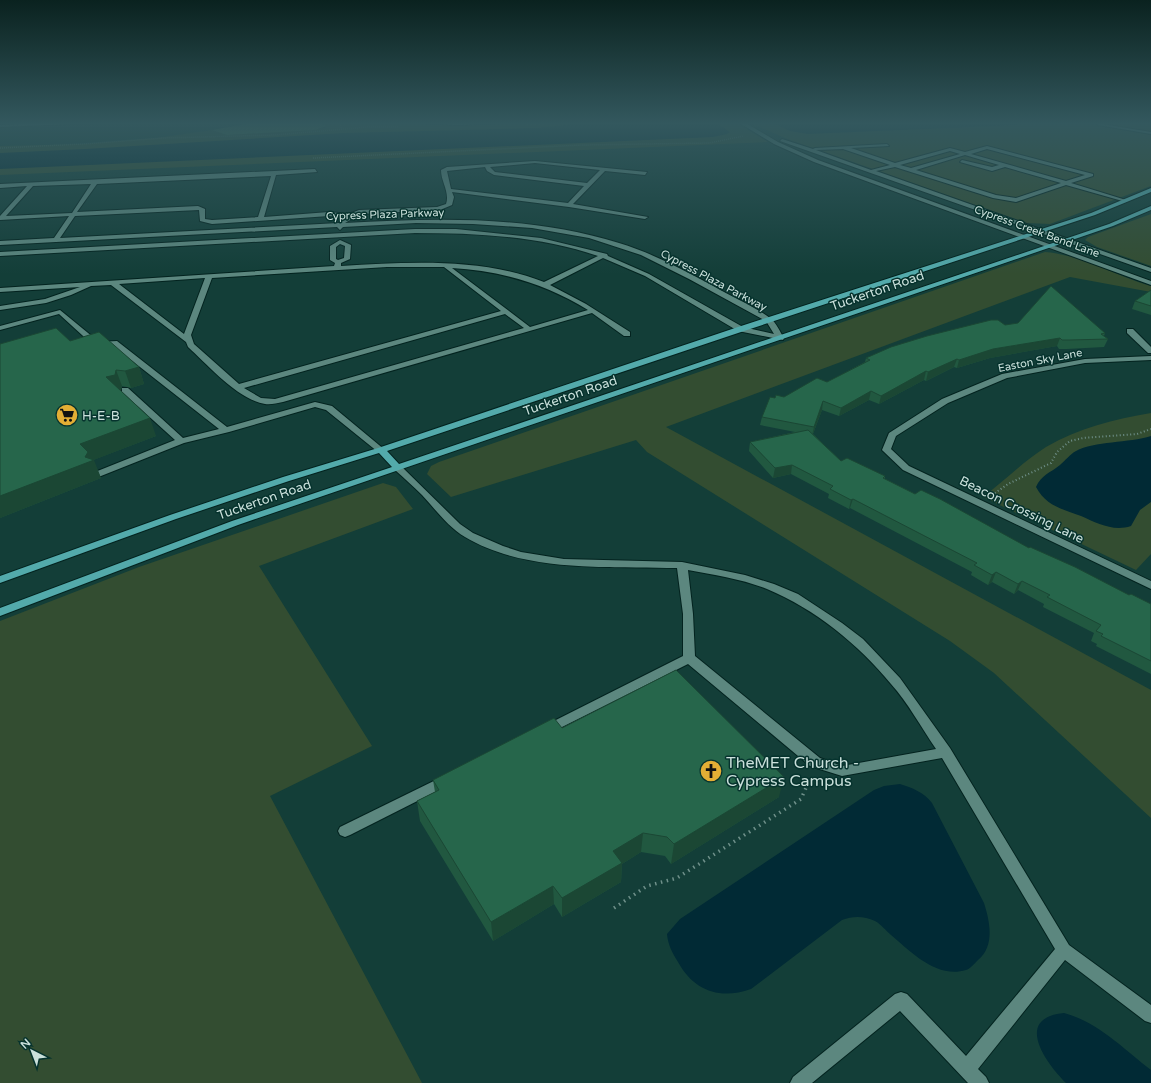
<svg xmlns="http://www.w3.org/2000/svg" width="1151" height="1083" font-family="'Varela Round',sans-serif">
  <rect width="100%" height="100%" fill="#133e38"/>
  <g fill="#334d31">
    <path d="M 321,122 L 382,122 L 460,126 L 542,122 L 735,122 L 768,142 L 0,175 L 0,146 L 84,144 L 156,138 L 212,130 L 227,135 L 325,128 L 326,126 Z"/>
    <path d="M 748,122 L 1151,122 L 1151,186 L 1050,224 L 1027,223 L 790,140 Z"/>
    <path d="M 1151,214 L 1151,266 L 1097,247 L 1085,240 L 1088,237 Z"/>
    <path d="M 1045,252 C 1082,255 1116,276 1151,286 L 1151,292 L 1070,277 L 666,427 L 1151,690 L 1151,818 L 994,673 L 950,641 L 647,452 L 636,440 L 451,497 L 427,474 L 431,466 L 439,462 Z"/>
    <path d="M 1151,413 L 1151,554 L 1136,570 L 983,497 C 1004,481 1024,461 1046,447 C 1079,428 1114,419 1151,413 Z"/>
    <path d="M 383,483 L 396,487 L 413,509 L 259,566 L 372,746 L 270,796 L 422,1083 L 0,1083 L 0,621 L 139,567 Z"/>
  </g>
  <path fill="#527a4f" d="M 258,122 L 321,122 L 326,126 L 315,130 L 227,135 L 212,130 Z"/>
  <g fill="#012a35">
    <path d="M 589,122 L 715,122 L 730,132 L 727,134 L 713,137 L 0,169 L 0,153 L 85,149 L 344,133 L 538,128 Z"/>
    <path d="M 771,122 L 1029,122 L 1016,125 L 808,134 L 790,131 Z"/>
    <path d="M 1151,436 L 1151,502 L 1140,510 L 1131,526 C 1113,532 1097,523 1081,516 C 1062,509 1046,506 1036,487 C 1041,475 1050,473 1060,465 C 1065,461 1070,454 1076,451 C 1094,441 1129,443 1151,436 Z"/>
    <path d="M 900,784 C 912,788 924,792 932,803 L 984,903 C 990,922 995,946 978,960 C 975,963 970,969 966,970 C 937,979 911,952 891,935 C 886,931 881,924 875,921 C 864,916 853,916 842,920 L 751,989 C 720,1000 694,991 678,962 C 672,952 668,945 667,934 L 680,919 L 874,790 L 884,786 Z"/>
    <path d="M 1064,1013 C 1098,1022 1125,1050 1151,1070 L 1151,1083 L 1066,1083 C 1046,1063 1013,1018 1064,1013 Z"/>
  </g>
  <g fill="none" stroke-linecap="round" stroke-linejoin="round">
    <g stroke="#03231f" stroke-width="2">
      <g id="minor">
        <path d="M 66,122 L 118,122 L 0,127 L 0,125 Z"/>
        <path d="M 405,122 L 520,122 L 457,125 Z"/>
        <path d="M 738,122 L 744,122 L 778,142 L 818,160 L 1151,281 L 1151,285 L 814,162 L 774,144 Z"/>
        <path d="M 1096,123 L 1151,132 L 1151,134 L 1098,125 Z"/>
        <path d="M 782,139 L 813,149 L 815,148 L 887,144 L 889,146 L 851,148 L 895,163 L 950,148 L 965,152 L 987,146 L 1093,174 L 1093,176 L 1071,183 L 1126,200 L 1126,202 L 1066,185 L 1016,202 L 993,198 L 895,167 L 876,171 L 1151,268 L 1151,272 L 780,141 ZM 843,149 L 890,165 L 871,170 L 816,150 ZM 987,149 L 1085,175 L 1066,181 L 971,154 ZM 950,151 L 960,154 L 911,168 L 900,165 ZM 965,155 L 999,165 L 992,167 L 962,160 L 960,162 L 992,171 L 1005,167 L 1061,183 L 1016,198 L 996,195 L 916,170 Z"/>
        <path d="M 535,161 L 647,172 L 645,175 L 605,171 L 573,204 L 648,217 L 645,219 L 569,207 L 452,192 L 454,197 L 452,205 L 440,210 L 360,214 L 345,223 C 436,218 530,215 619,243 C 652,253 684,270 715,287 C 732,297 754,306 770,318 C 776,322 780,332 784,338 L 783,340 L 738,331 L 645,276 L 603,258 L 550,285 L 586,304 L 630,332 L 630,336 L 624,336 L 592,313 L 283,402 C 277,403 271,405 265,404 C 237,399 208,365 188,347 L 186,342 L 111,285 L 91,286 L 71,295 L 46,303 L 0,310 L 0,306 L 45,299 L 80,287 L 0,292 L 0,288 L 334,266 L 335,263 L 330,260 L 330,246 L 340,240 L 351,245 L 350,259 L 341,263 L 341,266 C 408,262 480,257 544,282 L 598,256 C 540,236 476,233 415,233 L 0,256 L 0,252 L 415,229 L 456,229 L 541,238 L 607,254 L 608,256 L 649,274 L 743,327 L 774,334 L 766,321 L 689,279 L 641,255 L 589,238 L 532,228 L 473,224 L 416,223 L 343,227 L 340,230 L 337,227 L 0,245 L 0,241 L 54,238 L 69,216 L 0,220 L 0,216 L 27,186 L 0,188 L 0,184 L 315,169 L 317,172 L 276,175 L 264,217 L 329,212 L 349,214 L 359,210 L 437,207 L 446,204 C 450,192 441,182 441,170 L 447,167 ZM 535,163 L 600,170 L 587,183 L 495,172 L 490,167 ZM 485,167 L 487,171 L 494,175 L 584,186 L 568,203 L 451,189 L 447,171 ZM 271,176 L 258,217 L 212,220 L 205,219 L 205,209 L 198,206 L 77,212 L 97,184 ZM 91,184 L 72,213 L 6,216 L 33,186 ZM 199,210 L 200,221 L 212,224 L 329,216 L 344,217 L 339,223 L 60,238 L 75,216 ZM 340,244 L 345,246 L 344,258 L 338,260 L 336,259 L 336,247 ZM 387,267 L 444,267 L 501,311 L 239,384 L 194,344 L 191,335 L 212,278 ZM 452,268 C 502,271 546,284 588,310 L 530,327 ZM 205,278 L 184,334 L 119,284 ZM 505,314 L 524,328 L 275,399 L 261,398 L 244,388 Z"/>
        <path d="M 60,310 L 99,342 L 117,341 L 227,427 L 315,402 L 332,406 L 385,450 L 381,453 L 378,452 L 326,410 L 315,407 L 229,432 L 184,443 L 101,476 L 95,476 L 93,474 L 95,472 L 175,440 L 122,392 L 122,388 L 128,388 L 183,438 L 219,429 L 112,345 L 94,346 L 59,314 L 0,330 L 0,326 Z"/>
        <path d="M 1127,329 L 1133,329 L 1151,347 L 1151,353 L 1148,353 L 1127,333 Z"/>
        <path d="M 1151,356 L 1151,360 L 1085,363 L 1007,378 L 948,403 L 896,436 L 891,449 L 909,466 L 1151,581 L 1151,589 L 903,470 L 882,450 L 889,433 L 942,399 L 1002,374 L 1085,359 Z"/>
        <path d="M 398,465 L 401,466 L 460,524 L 473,533 L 503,546 L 521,552 L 564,559 L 682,562 L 745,575 L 774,584 L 798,594 L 842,623 L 863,639 L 900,678 L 950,748 L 1069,945 L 1151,1005 L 1151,1023 L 1145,1021 L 1065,960 L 978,1069 L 986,1077 L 989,1083 L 968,1083 L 900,1011 L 812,1083 L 790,1083 L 793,1077 L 895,994 L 901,992 L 907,994 L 966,1056 L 1055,949 L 942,758 L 842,776 L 810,766 L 688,664 L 546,735 L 542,733 L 540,730 L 542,727 L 683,656 L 683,614 L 677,568 C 610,566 525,573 465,537 C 448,527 435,509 422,495 C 413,486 404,478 395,470 L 393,468 L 395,466 ZM 688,570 C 714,575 742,579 767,589 C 815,609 858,644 891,684 C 908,703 921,727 936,749 L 842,766 L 820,758 L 695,656 L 693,614 Z"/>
        <path d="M 446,775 L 451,776 L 453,780 L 451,784 L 350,835 L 345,837 L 340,835 L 338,831 L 340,827 Z"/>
      </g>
    </g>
    <g stroke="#03231f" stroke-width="2">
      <path id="major" d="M 1151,188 L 1151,192 L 1095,215 L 744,331 L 387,451 L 399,464 L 1109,224 L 1151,206 L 1151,210 L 1113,226 L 238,525 L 0,616 L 0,608 L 232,521 L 392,467 L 379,453 L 289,481 L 176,519 L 0,583 L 0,576 L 170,515 L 283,477 L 378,448 L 738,327 L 1091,213 Z"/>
    </g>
    <g stroke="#6f908a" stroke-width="1.5" stroke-dasharray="0.5 1.5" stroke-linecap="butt">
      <path d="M 338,122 L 342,129"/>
      <path d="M 527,125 L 559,122"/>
      <path d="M 0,148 L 82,144 L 163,138 L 275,135 L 368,127 L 399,127"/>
      <path d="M 313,158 L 582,145 L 710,143 L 743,136"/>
    </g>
    <path stroke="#6f908a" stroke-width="2" stroke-dasharray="1 2.5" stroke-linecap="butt" d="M 992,495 L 1008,484 L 1051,463 L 1057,452 L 1070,441 L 1083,438 L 1137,434 L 1151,429"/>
    <path stroke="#6f908a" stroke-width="3.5" stroke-dasharray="1.5 4.5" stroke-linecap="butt" d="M 614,908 L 647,886 L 677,878 L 801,799 L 810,779"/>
    <use href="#minor" fill="#5c877f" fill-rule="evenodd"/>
    <use href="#major" fill="#53aaab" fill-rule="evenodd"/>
  </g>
  <g fill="#215840">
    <path d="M 1151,290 L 1151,315 L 1132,309 L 1135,301 Z"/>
    <path d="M 1005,325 L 1105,333 L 1104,336 L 1108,339 L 1104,347 L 1067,349 L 1059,349 L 1057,346 L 990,358 L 957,368 L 954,367 L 926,381 L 924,380 L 879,404 L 869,400 L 839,416 L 822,410 L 813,434 L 841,461 L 885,476 L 885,479 L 915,494 L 1129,595 L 1151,604 L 1151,674 L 1096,646 L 1097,644 L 1091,641 L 1094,633 L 1043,607 L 1044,604 L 1018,590 L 1014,594 L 992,582 L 988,585 L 971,575 L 972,572 L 850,508 L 849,509 L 828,498 L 829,494 L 791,474 L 773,478 L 749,451 L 750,442 L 795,432 L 760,425 L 762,417 L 775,398 L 784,397 L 827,382 L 865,362 L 866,358 Z"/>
    <path d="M 70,341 L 139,367 L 144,384 L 131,388 L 122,386 L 121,391 L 156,436 L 93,460 L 101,478 L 0,518 Z"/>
    <path d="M 562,728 L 779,797 L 671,864 L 665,856 L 641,852 L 622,864 L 621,882 L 562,917 L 554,904 L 493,941 L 420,821 L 417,801 L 435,792 L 433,780 Z"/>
  </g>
  <g fill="#1b4734">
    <path d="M 1060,338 L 1057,346 L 990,358 L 957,368 L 959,360 L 993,349 Z"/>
    <path d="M 957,359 L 954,367 L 926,381 L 928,372 Z"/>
    <path d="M 139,367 L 144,384 L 131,388 L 125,371 Z"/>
    <path d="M 116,370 L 122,386 L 120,392 L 106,377 Z"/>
    <path d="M 926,371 L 924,380 L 879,404 L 881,396 Z"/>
    <path d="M 871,391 L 869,400 L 839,416 L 841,408 Z"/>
    <path d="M 823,401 L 822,410 L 812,436 L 814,427 Z"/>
    <path d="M 150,418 L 156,436 L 91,461 L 94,460 L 101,478 L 0,518 L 0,496 L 80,444 Z"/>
    <path d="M 792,465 L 791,474 L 773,478 L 775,468 Z"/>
    <path d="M 853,499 L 850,508 L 849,509 L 851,500 Z"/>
    <path d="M 996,572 L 992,582 L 988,585 L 992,575 Z"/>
    <path d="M 1022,581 L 1018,590 L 1014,594 L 1018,584 Z"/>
    <path d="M 784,777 L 779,797 L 671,864 L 674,844 Z"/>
    <path d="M 643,833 L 641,852 L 622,864 L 621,882 L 562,917 L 562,898 L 613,851 Z"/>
    <path d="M 553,886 L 554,904 L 493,941 L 491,922 Z"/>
  </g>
  <g fill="#26664b" stroke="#1b4734">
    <path d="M 1051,286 L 1105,333 L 1101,334 L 1108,339 L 1070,340 L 1062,340 L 1060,338 L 993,349 L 959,360 L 957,359 L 928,372 L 926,371 L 881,396 L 871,391 L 841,408 L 823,401 L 814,427 L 762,417 L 770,397 L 775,398 L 776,395 L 784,397 L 817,378 L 827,382 L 870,360 L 866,358 L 891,347 L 927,336 L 991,320 L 998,320 L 1005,325 L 1018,323 Z"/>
    <path d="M 1151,290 L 1151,306 L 1135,301 Z"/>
    <path d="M 56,328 L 70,341 L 99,332 L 139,367 L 125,371 L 116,370 L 115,375 L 106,377 L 150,418 L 80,444 L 88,452 L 85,457 L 94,460 L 0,496 L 0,344 Z"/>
    <path d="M 808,430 L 841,461 L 847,458 L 885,476 L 883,478 L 915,494 L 921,490 L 940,499 L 1029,548 L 1030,547 L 1075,567 L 1129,595 L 1131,594 L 1151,604 L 1151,661 L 1101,636 L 1103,634 L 1096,631 L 1101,625 L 1047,597 L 1050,595 L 1022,581 L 1018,584 L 996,572 L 992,575 L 974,565 L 977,563 L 853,499 L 851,500 L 830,489 L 833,486 L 792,465 L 775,468 L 750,442 Z"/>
    <path d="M 676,670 L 784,777 L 674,844 L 667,837 L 643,833 L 613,851 L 622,863 L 562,898 L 553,886 L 491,922 L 417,801 L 439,790 L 433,780 L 554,718 L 562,728 Z"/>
  </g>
  <linearGradient id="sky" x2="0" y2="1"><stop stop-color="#0a221f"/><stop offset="0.45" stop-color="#33585e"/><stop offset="1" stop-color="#33585e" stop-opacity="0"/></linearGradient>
  <rect width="1151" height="274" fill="url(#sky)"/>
  <defs>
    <g id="supermarket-disc" transform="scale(1.15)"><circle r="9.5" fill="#e3ae35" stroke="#06332e"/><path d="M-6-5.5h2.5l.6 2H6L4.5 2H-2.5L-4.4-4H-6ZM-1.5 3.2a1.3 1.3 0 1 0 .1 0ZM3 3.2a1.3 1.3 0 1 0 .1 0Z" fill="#111"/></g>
    <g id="church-disc" transform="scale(1.15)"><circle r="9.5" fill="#e3ae35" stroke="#06332e"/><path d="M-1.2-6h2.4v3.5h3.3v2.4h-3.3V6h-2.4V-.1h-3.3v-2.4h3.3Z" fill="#111"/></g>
  </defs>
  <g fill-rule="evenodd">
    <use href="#supermarket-disc" x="67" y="415"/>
    <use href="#church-disc" x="711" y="771"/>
  </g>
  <g text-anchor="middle" stroke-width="3" stroke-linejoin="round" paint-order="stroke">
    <g font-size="11" fill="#cae0db" stroke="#06332e">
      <text transform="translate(385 214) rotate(-2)" y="4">Cypress Plaza Parkway</text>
      <text transform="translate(1037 231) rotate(20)" y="4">Cypress Creek Bend Lane</text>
      <text transform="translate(714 280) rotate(28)" y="4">Cypress Plaza Parkway</text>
      <text transform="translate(1040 360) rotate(-11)" y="4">Easton Sky Lane</text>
    </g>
    <g font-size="13" fill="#cae0db" stroke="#06332e">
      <text transform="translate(877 290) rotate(-19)" y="5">Tuckerton Road</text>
      <text transform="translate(570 395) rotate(-19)" y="5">Tuckerton Road</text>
      <text transform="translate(264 499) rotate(-19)" y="5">Tuckerton Road</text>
      <text transform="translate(1022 509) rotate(26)" y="5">Beacon Crossing Lane</text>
    </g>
    <g font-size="13" fill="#cae0db" stroke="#06332e" text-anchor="start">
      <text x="82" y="420">H-E-B</text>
    </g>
    <g font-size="16" fill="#cae0db" stroke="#06332e" text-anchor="start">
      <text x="726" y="768">TheMET Church -<tspan x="726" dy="18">Cypress Campus</tspan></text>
    </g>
  </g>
  <g transform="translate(32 1051) rotate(318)" stroke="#06332e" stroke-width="3" paint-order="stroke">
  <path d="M0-3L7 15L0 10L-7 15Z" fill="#cae0db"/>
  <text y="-6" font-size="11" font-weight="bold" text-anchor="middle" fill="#cae0db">N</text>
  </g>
</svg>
